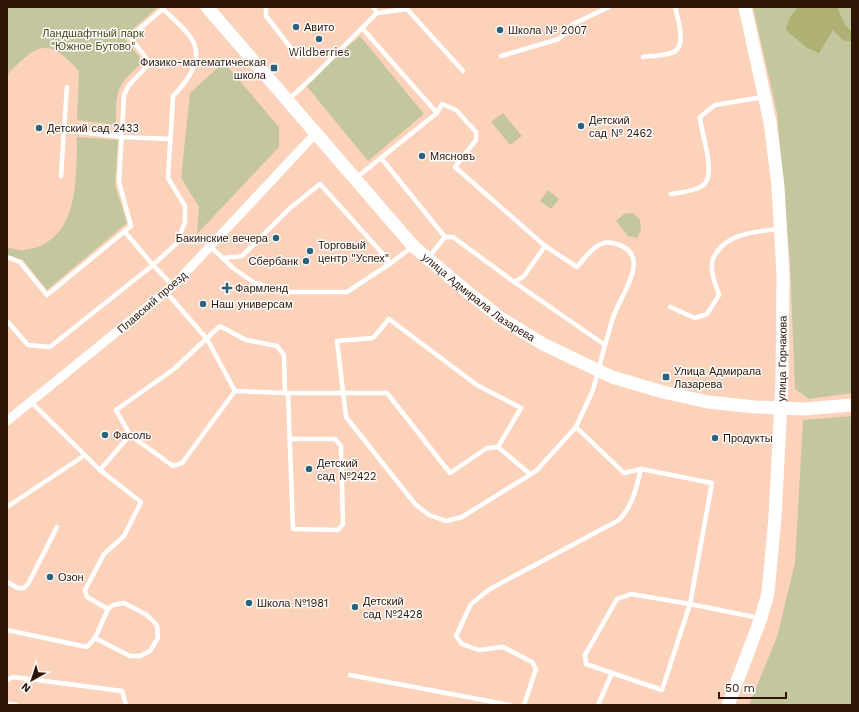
<svg xmlns="http://www.w3.org/2000/svg" width="859" height="712" font-family="'Work Sans',sans-serif">
  <rect width="100%" height="100%" fill="#fdd2ba"/>
  <g fill="#c4c79e">
    <path d="M 7,7 L 158,7 L 124,37 L 143,62 C 116,87 116,88 116,125 L 77,120 L 79,71 C 48,36 37,44 7,75 Z"/>
    <path d="M 753,7 L 852,7 L 852,393 L 809,399 L 795,389 L 790,262 L 777,113 Z"/>
    <path d="M 360,36 L 424,114 L 368,161 L 304,83 Z"/>
    <path d="M 224,62 L 279,127 L 279,147 L 197,234 L 199,207 L 181,178 L 190,93 Z"/>
    <path d="M 503,113 L 522,136 L 510,145 L 491,122 Z"/>
    <path d="M 77,137 L 118,140 L 115,185 L 127,223 L 47,290 L 23,260 L 7,255 L 7,248 C 12,248 20,251 25,250 C 80,242 76,180 77,137 Z"/>
    <path d="M 548,190 L 559,199 L 551,209 L 540,201 Z"/>
    <path d="M 633,213 L 640,219 L 641,230 L 637,238 L 628,236 L 616,221 L 624,214 Z"/>
    <path d="M 852,416 L 852,705 L 749,705 L 777,637 L 795,563 L 803,420 Z"/>
  </g>
  <path fill="#aeb173" d="M 798,7 L 837,7 L 845,25 L 852,31 L 852,42 L 843,40 L 833,30 L 819,53 L 807,48 L 786,30 L 790,17 Z"/>
  <g fill="none" stroke-linecap="round" stroke-linejoin="round">
    <g stroke="#fff" stroke-width="4.5">
      <path d="M 266,7 L 266,16 L 298,57"/>
      <path d="M 373,7 L 377,13"/>
      <path d="M 163,9 C 172,18 184,27 191,38 C 205,58 187,82 173,96 L 168,178 L 185,206 L 185,222 L 177,243 L 153,265 L 173,286"/>
      <path d="M 362,28 L 437,113"/>
      <path d="M 501,56 L 559,39 L 573,24 L 609,7"/>
      <path d="M 643,57 C 652,56 662,56 671,53 C 688,49 678,19 675,7"/>
      <path d="M 289,99 L 313,77 L 377,13 L 407,9 L 463,71"/>
      <path d="M 64,130 L 67,87"/>
      <path d="M 381,158 L 445,237"/>
      <path d="M 61,176 L 64,130 L 122,137 L 170,139"/>
      <path d="M 356,178 L 437,113 L 442,104 L 456,110 L 476,132 L 476,140 L 455,167 L 545,246 L 577,267 C 586,257 597,239 613,243 C 652,252 626,287 616,310 C 611,321 609,333 605,345 L 514,282"/>
      <path d="M 671,194 C 681,192 693,192 702,186 C 718,177 701,134 700,117 L 715,105 L 763,97"/>
      <path d="M 211,247 L 233,268 L 253,282 L 284,292 L 347,292 L 391,263"/>
      <path d="M 7,257 L 20,262 L 47,295 L 131,226 L 119,182 L 124,95 L 129,85 L 150,63 L 130,37 L 165,7"/>
      <path d="M 223,258 L 242,256 L 289,209 L 320,184 L 391,263 L 412,247"/>
      <path d="M 428,258 L 445,237 L 453,237 L 514,282 L 524,276 L 545,246"/>
      <path d="M 166,292 L 207,339 L 235,391"/>
      <path d="M 670,307 L 695,318 L 707,314 L 719,295 C 716,285 709,270 713,259 C 724,233 757,231 780,229"/>
      <path d="M 7,321 L 28,345 L 50,347 L 153,265 L 124,231"/>
      <path d="M 235,391 L 285,393 L 387,393 L 450,473 L 487,448 L 498,447 L 530,474"/>
      <path d="M 288,393 L 293,529 L 338,530 L 343,524 L 341,446 L 335,439 L 289,439"/>
      <path d="M 31,402 L 100,470 L 141,502 L 124,536 L 104,554 L 85,590 L 87,597 L 108,609"/>
      <path d="M 576,427 L 593,390 L 605,345"/>
      <path d="M 130,435 L 116,410 L 174,369 L 220,326 L 246,340 L 277,346 L 284,355 L 285,393"/>
      <path d="M 498,447 L 521,408 L 477,385 L 389,319 L 373,338 L 337,341 L 346,417 L 415,504 L 429,515 L 446,521 L 462,517 L 536,471 L 576,427 L 624,473 L 641,469 L 712,483 L 690,604 L 631,594 L 617,599 L 585,655 L 586,664 L 612,673"/>
      <path d="M 100,470 L 130,435 L 173,466 L 182,463 L 235,391"/>
      <path d="M 7,507 L 85,455"/>
      <path d="M 7,582 L 18,588 L 24,588 L 28,584 L 57,527"/>
      <path d="M 7,630 L 87,647 L 95,638 L 108,609 L 113,605 L 124,603 L 147,615 L 157,625 L 158,638 L 150,651 L 140,656 L 130,656 L 95,638"/>
      <path d="M 350,675 L 510,705"/>
      <path d="M 7,680 L 13,677 L 122,691 L 126,705"/>
      <path d="M 7,704 L 16,705"/>
      <path d="M 524,705 L 536,669 L 532,662 L 503,647 L 479,650 L 462,644 L 456,636 L 471,604 L 490,589 L 619,520 C 633,505 636,489 641,469"/>
      <path d="M 598,705 L 612,673 L 662,690 L 690,604 L 759,618"/>
    </g>
    <path stroke="#fff" stroke-width="9" d="M 7,421 L 173,286 L 316,133"/>
    <g stroke="#fff" stroke-width="13">
      <path id="s1" d="M 207,7 L 413,246 L 465,290 L 502,319 L 543,344 L 612,377 L 663,392 L 708,402 L 755,407 L 804,409 L 852,405"/>
      <path id="s2" d="M 728,705 L 761,618 L 768,593 L 775,517 L 782,383 L 783,275 L 778,186 L 770,122 L 745,7"/>
    </g>
  </g>
  <g fill="#2a637c" stroke="#fdfdfd" stroke-width="1.5">
    <circle cx="296" cy="27" r="4"/>
    <circle cx="500" cy="30" r="4"/>
    <circle cx="319" cy="39" r="4"/>
    <rect x="270" y="64" width="8" height="8" rx="2"/>
    <circle cx="581" cy="126" r="4"/>
    <circle cx="39" cy="128" r="4"/>
    <circle cx="422" cy="156" r="4"/>
    <circle cx="276" cy="238" r="4"/>
    <circle cx="310" cy="251" r="4"/>
    <circle cx="306" cy="261" r="4"/>
    <path d="M225 282h4v4h4v4h-4v4h-4v-4h-4v-4h4z"/>
    <circle cx="203" cy="304" r="4"/>
    <rect x="662" y="373" width="8" height="8" rx="2"/>
    <circle cx="105" cy="435" r="4"/>
    <circle cx="715" cy="438" r="4"/>
    <circle cx="309" cy="469" r="4"/>
    <circle cx="50" cy="577" r="4"/>
    <circle cx="249" cy="603" r="4"/>
    <circle cx="355" cy="607" r="4"/>
  </g>
  <g text-anchor="middle" stroke-width="3" stroke-linejoin="round" paint-order="stroke">
    <g font-size="11" fill="#2f1506" stroke="#fdfdfd" text-anchor="start">
      <text x="304" y="31">Авито</text>
      <text x="508" y="34">Школа № 2007</text>
      <text x="319" y="56" text-anchor="middle">Wildberries</text>
      <text x="266" y="66" text-anchor="end">Физико-математическая<tspan x="266" dy="13">школа</tspan></text>
      <text x="589" y="124">Детский<tspan x="589" dy="13">сад № 2462</tspan></text>
      <text x="47" y="132">Детский сад 2433</text>
      <text x="430" y="160">Мясновъ</text>
      <text x="268" y="242" text-anchor="end">Бакинские вечера</text>
      <text x="318" y="249">Торговый<tspan x="318" dy="13">центр "Успех"</tspan></text>
      <text x="298" y="265" text-anchor="end">Сбербанк</text>
      <text x="235" y="292">Фармленд</text>
      <text x="211" y="308">Наш универсам</text>
      <text x="674" y="375">Улица Адмирала<tspan x="674" dy="13">Лазарева</tspan></text>
      <text x="113" y="439">Фасоль</text>
      <text x="723" y="442">Продукты</text>
      <text x="317" y="467">Детский<tspan x="317" dy="13">сад №2422</tspan></text>
      <text x="58" y="581">Озон</text>
      <text x="363" y="605">Детский<tspan x="363" dy="13">сад №2428</tspan></text>
      <text x="257" y="607">Школа №1981</text>
    </g>
    <g font-size="11" fill="#474819" stroke="#fdfdfd">
      <text x="93" y="37">Ландшафтный парк<tspan x="93" dy="13">"Южное Бутово"</tspan></text>
    </g>
    <g font-size="11" fill="#2f1506" stroke="#fdfdfd">
      <text dy="4" stroke="none"><textPath href="#s1" startOffset="399">улица Адмирала Лазарева</textPath></text>
      <text transform="translate(152 302) rotate(-41)" y="4">Плавский проезд</text>
      <text dy="4" stroke="none"><textPath href="#s2" startOffset="354">улица Горчакова</textPath></text>
    </g>
  </g>
  <rect width="859" height="712" fill="none" stroke="#2f1506" stroke-width="16"/>
  <g transform="translate(32 680) rotate(219)" stroke="#fdfdfd" stroke-width="3" paint-order="stroke">
  <path d="M0-3L7 15L0 10L-7 15Z" fill="#2f1506"/>
  <text y="-6" font-size="11" font-weight="bold" text-anchor="middle" fill="#2f1506">N</text>
  </g>
  <path d="M719 692v6h67v-6" fill="none" stroke="#2f1506" stroke-width="2"/>
  <text x="725" y="692" font-size="12" fill="#2f1506" stroke="#fdfdfd" stroke-width="3" paint-order="stroke">50 m</text>
</svg>
